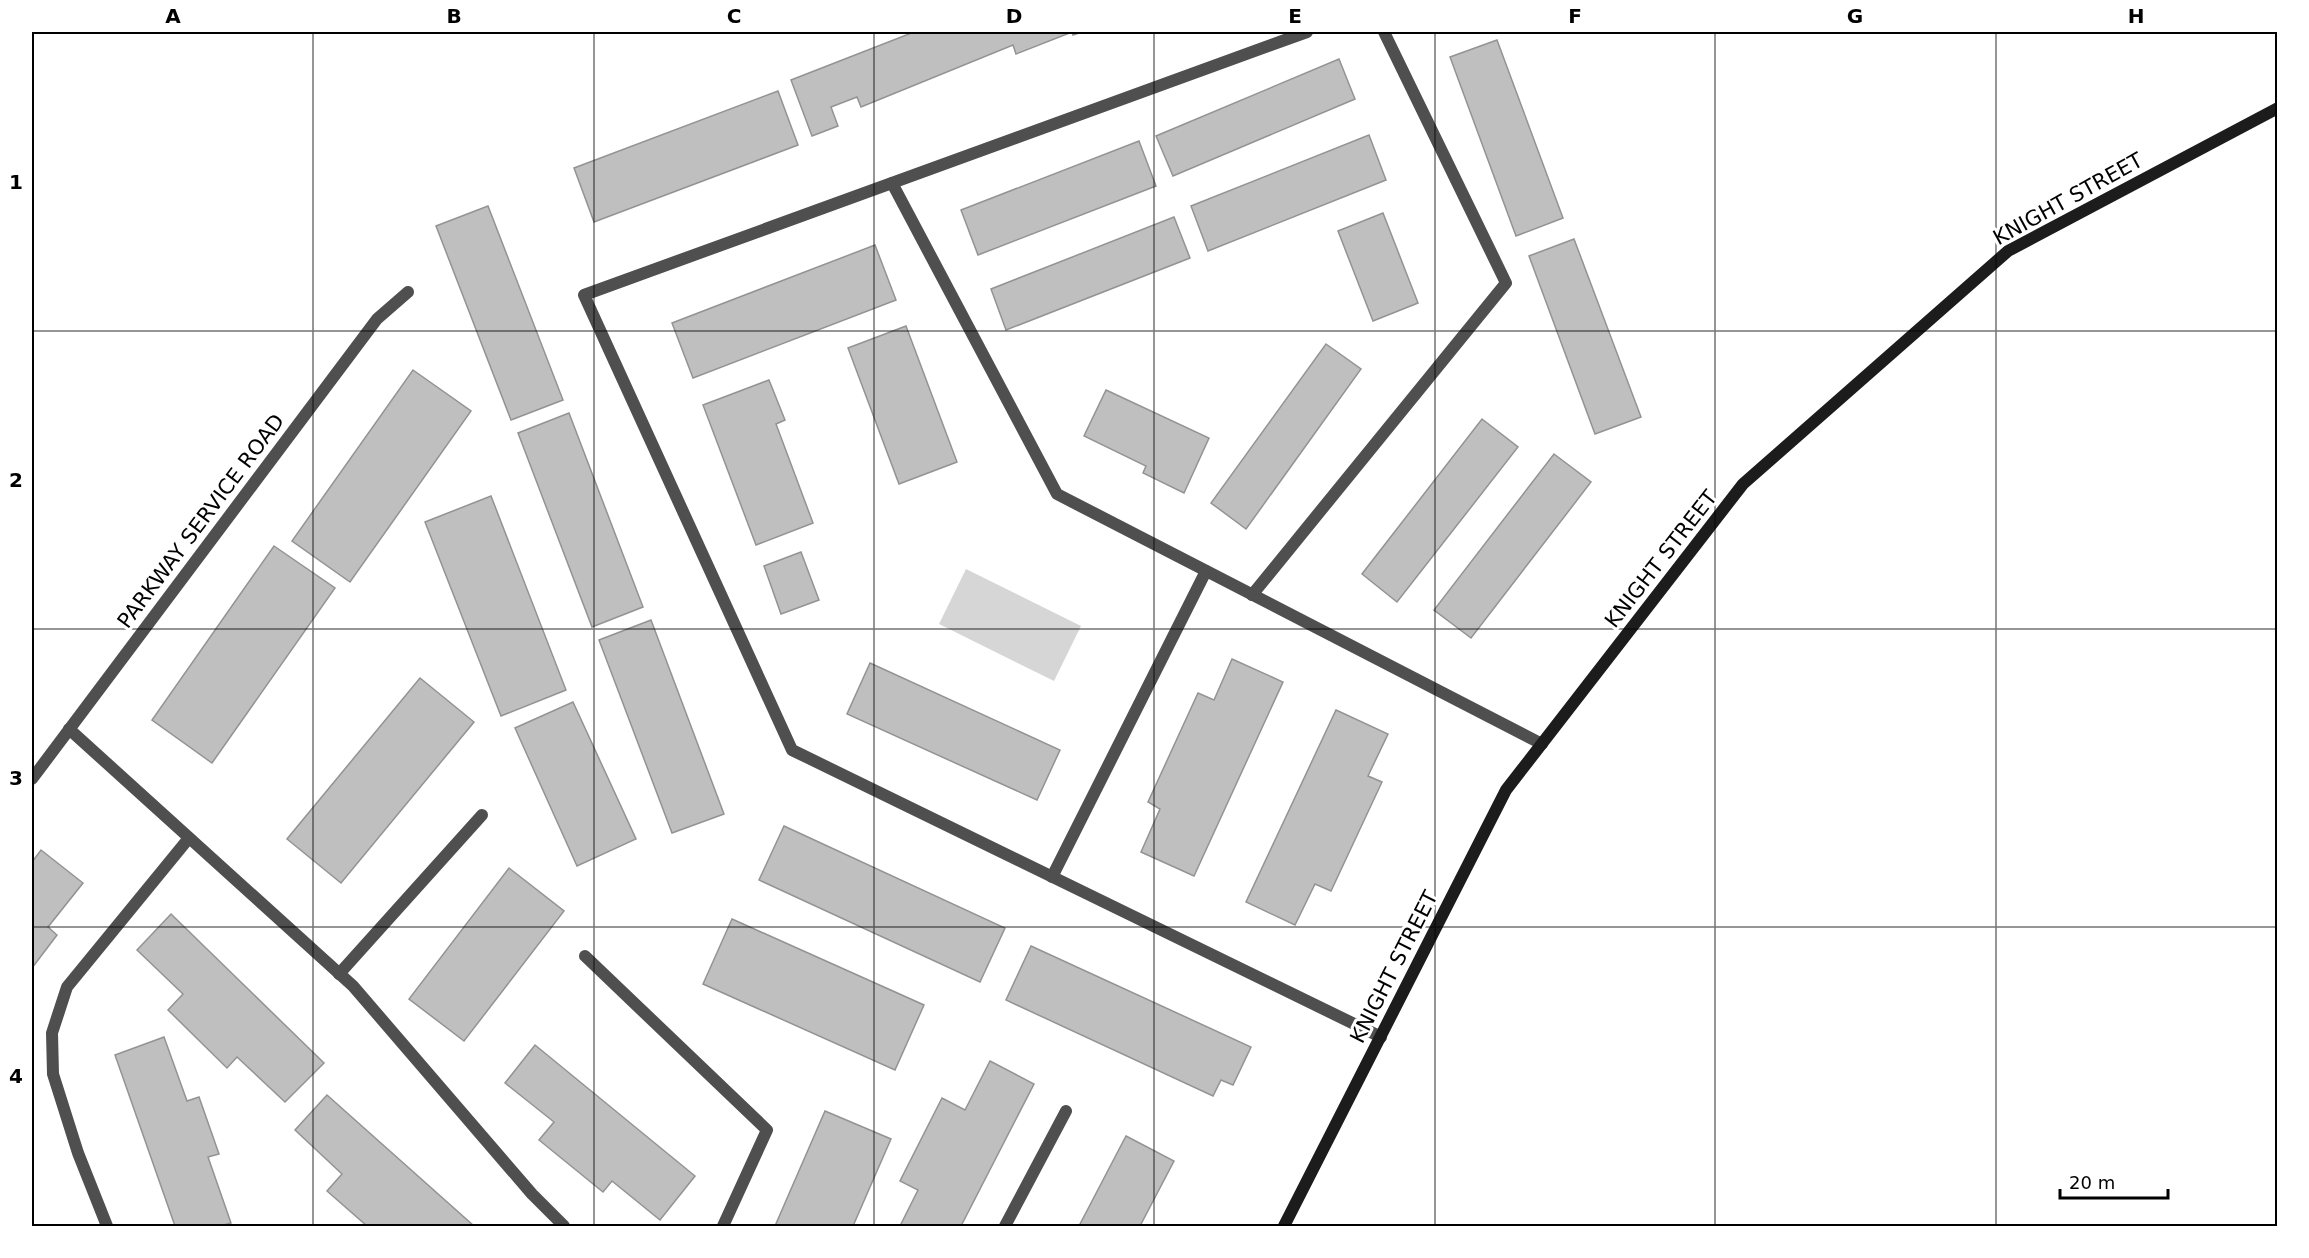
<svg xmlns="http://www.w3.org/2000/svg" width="2309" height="1258" font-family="'DejaVu Sans',sans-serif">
  <rect width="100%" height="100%" fill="#fff"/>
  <path fill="#d6d6d6" d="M 966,569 L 1081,626 L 1054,681 L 939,624 Z"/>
  <g fill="#bfbfbf" stroke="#939393" stroke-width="1.5">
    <path d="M 914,32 L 1082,32 L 1073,35 L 1072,32 L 1016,54 L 1013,45 L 861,107 L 857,97 L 831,107 L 838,126 L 812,136 L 791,80 Z"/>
    <path d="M 1497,40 L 1563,218 L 1516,236 L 1450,57 Z"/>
    <path d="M 1339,59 L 1355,99 L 1173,176 L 1156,136 Z"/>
    <path d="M 778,91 L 798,145 L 594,222 L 574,168 Z"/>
    <path d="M 1369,135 L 1386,180 L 1208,251 L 1191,206 Z"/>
    <path d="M 1139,141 L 1156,186 L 978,255 L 961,210 Z"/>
    <path d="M 488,206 L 563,400 L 511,420 L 436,226 Z"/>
    <path d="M 1383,213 L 1418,303 L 1373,321 L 1338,231 Z"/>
    <path d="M 1174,217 L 1190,258 L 1006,330 L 991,289 Z"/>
    <path d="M 1574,239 L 1641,417 L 1595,434 L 1529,256 Z"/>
    <path d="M 875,245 L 896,300 L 693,378 L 672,323 Z"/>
    <path d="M 906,326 L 957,462 L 899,484 L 848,348 Z"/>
    <path d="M 1326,344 L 1361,369 L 1246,529 L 1211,503 Z"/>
    <path d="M 413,370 L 471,411 L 350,582 L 292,541 Z"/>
    <path d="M 769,380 L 785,420 L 776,424 L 813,523 L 756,545 L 703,405 Z"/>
    <path d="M 1106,390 L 1209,438 L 1184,493 L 1143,473 L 1146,466 L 1084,436 Z"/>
    <path d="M 569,413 L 643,607 L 592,627 L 518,433 Z"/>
    <path d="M 1482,419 L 1518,447 L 1397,602 L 1362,574 Z"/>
    <path d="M 1554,454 L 1591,482 L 1471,638 L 1434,610 Z"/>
    <path d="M 491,496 L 566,690 L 501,716 L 425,522 Z"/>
    <path d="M 274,546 L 335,588 L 212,763 L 152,720 Z"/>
    <path d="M 801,552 L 819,600 L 781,614 L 764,566 Z"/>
    <path d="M 651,620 L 724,814 L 672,833 L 599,640 Z"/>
    <path d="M 1232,659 L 1283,682 L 1194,876 L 1141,852 L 1160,809 L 1148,802 L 1198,693 L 1214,700 Z"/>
    <path d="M 870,663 L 1060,750 L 1037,800 L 847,714 Z"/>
    <path d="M 420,678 L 474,722 L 341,883 L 287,839 Z"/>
    <path d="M 573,702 L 636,839 L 577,866 L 515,728 Z"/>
    <path d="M 1336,710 L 1388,734 L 1368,776 L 1382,782 L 1331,891 L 1315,884 L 1295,925 L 1246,902 Z"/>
    <path d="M 784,826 L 1005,928 L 980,982 L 759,880 Z"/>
    <path d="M 41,850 L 83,883 L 48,927 L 57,935 L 32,968 L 32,862 Z"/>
    <path d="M 509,868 L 564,911 L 464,1041 L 409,999 Z"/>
    <path d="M 171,914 L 324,1063 L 285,1102 L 237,1057 L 227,1068 L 168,1010 L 183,994 L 137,950 Z"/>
    <path d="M 732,919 L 924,1005 L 895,1070 L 703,984 Z"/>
    <path d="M 1031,946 L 1251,1047 L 1233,1085 L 1221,1080 L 1213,1096 L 1006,1000 Z"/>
    <path d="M 164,1037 L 187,1101 L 199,1097 L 219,1154 L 208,1157 L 231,1223 L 220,1226 L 175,1226 L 115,1055 Z"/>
    <path d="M 535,1045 L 695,1176 L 660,1220 L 612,1181 L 603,1192 L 539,1140 L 554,1122 L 505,1083 Z"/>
    <path d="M 990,1061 L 1034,1084 L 961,1226 L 900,1226 L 918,1190 L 900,1181 L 942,1098 L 965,1110 Z"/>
    <path d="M 327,1095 L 474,1226 L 367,1226 L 327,1191 L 342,1174 L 295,1130 Z"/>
    <path d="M 825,1111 L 891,1139 L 853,1226 L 775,1226 Z"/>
    <path d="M 1126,1136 L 1174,1161 L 1140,1226 L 1079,1226 Z"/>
  </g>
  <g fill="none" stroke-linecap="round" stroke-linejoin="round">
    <g stroke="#4f4f4f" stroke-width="12">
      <path d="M 1307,32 L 584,295 L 792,750 L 1381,1037"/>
      <path d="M 892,183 L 1057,494 L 1542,744"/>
      <path d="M 1252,595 L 1506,283 L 1384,32"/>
      <path d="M 69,729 L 353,986 L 532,1194 L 564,1226"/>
      <path d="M 1052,877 L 1206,571"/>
      <path d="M 585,956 L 767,1130 L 723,1226"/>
      <path d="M 339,974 L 482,815"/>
      <path d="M 107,1226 L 78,1153 L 53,1074 L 52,1033 L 67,987 L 189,838"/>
      <path d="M 1005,1226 L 1066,1111"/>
    </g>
    <path stroke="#4f4f4f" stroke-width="12" d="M 32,779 L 377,319 L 408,292"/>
    <path stroke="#1c1c1c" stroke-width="12" d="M 1284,1226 L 1506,790 L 1743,484 L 2008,251 L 2278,108"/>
  </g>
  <path fill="none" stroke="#000" stroke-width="1.5" stroke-opacity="0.55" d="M 313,32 L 313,1226M 594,32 L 594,1226M 874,32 L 874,1226M 1154,32 L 1154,1226M 1435,32 L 1435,1226M 1715,32 L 1715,1226M 1996,32 L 1996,1226M 32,331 L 2278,331M 32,629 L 2278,629M 32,927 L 2278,927"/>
  <g text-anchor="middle" stroke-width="6" stroke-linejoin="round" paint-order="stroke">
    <g font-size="21" fill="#000" stroke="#fff">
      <text transform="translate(2068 199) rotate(-29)" y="7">KNIGHT STREET</text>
      <text transform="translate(201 521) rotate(-53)" y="7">PARKWAY SERVICE ROAD</text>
      <text transform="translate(1661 559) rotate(-52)" y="7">KNIGHT STREET</text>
      <text transform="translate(1394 967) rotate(-63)" y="7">KNIGHT STREET</text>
    </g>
  </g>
  <rect width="2309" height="1258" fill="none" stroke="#ffffff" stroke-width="66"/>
  <path d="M2060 1189v9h108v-9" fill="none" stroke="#000000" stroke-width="3"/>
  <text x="2069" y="1189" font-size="18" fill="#000000" stroke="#ffffff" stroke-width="4.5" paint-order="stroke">20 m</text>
  <rect x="33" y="33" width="2243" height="1192" fill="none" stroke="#000" stroke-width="2"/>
  <g font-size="20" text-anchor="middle" font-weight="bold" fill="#000">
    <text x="173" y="23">A</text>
    <text x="454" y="23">B</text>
    <text x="734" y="23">C</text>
    <text x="1014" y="23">D</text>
    <text x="1295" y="23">E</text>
    <text x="1575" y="23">F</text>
    <text x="1855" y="23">G</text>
    <text x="2136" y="23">H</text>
    <text x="16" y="189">1</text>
    <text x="16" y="487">2</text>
    <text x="16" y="785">3</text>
    <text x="16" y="1083">4</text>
  </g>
</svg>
